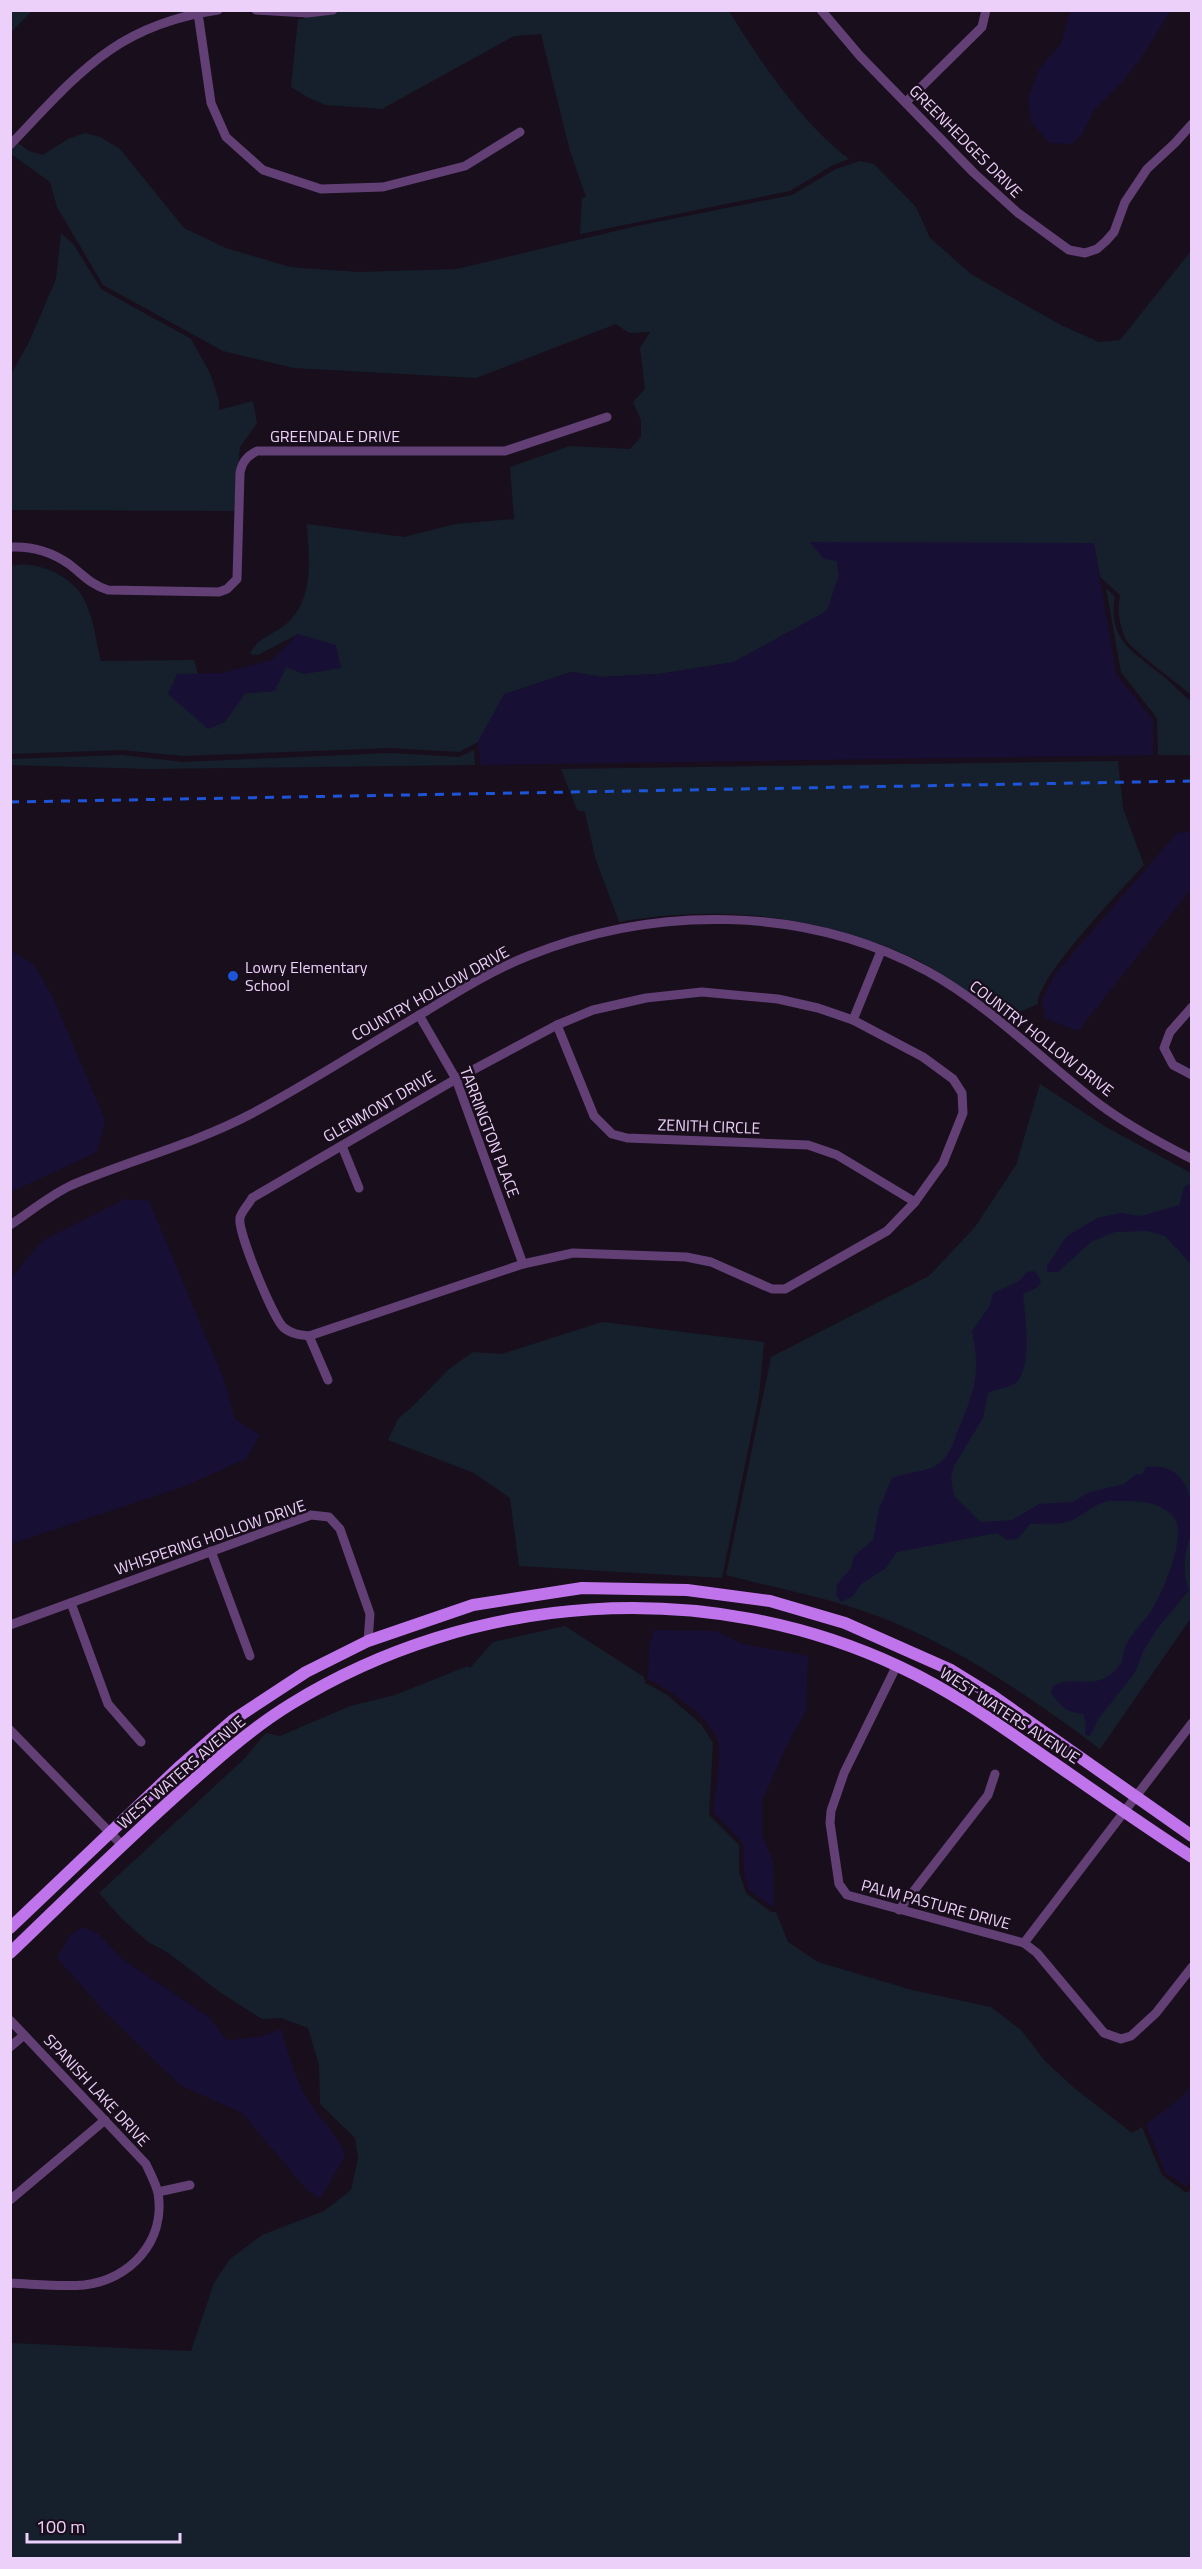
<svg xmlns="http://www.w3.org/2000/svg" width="1202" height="2569" font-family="'Titillium Web',sans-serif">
  <rect width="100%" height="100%" fill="#190e1c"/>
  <g fill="#15202c">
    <path d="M 11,10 L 32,11 L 11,32 L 10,11 Z"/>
    <path d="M 299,11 L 729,11 C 759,60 803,125 849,159 L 833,165 L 790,191 L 580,234 L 582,198 L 586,197 L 570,151 L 541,34 L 514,36 L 382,109 L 326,105 L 309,98 L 291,87 L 298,19 L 305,19 L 299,14 Z"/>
    <path d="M 85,133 L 100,137 L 120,149 L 184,228 L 226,248 L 290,267 L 358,272 L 457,269 L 632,227 L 792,195 L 836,169 L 860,161 L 874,164 L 916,207 L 930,238 L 971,274 L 1059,324 L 1099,342 L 1120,340 L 1191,251 L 1191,695 C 1179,684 1133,651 1127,641 C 1119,627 1117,610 1120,595 L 1100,577 L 1094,543 L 837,561 L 839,575 L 827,611 L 734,662 L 659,674 L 602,677 L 572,672 L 505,694 L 478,742 L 459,752 L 390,748 L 183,756 L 122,750 L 11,754 L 11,566 C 32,560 63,572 78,590 C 93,609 95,638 101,661 L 194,660 L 198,674 L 177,674 L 225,722 L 245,693 L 274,691 L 286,666 L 304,674 L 298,634 L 258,655 L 250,654 C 257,638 272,635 285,625 C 315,600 309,559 307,524 L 404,537 L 455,524 L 514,519 L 510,467 L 570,446 L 630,449 L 641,437 L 641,420 L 633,402 L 645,389 L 640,348 L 650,332 L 629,333 L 616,324 L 476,378 L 294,368 L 223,351 L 103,285 L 57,207 L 50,182 L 11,154 L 10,137 L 29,151 L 43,155 L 68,139 Z"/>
    <path d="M 61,233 L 74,245 L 101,289 L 191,339 L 211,375 L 219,401 L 219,410 L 253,401 L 257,423 L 240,447 L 234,511 L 11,510 L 11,374 L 29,342 L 56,279 Z"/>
    <path d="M 1106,588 L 1115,597 C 1107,639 1134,653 1163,676 C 1173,684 1181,694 1191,701 L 1191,755 L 1158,755 L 1157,718 L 1121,672 Z"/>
    <path d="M 474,750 L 475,765 L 149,769 L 10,765 L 11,759 L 122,755 L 183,762 L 390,753 L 459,757 Z"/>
    <path d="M 1118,761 L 1123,808 L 1144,865 C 1123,888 1036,978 1038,1004 C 1031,1007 1019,1013 1014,1013 C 990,1012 953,981 932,968 C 917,959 898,951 882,945 C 799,913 707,906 619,922 L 595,857 L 585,812 L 577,810 L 561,769 Z"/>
    <path d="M 1040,1084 L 1106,1127 L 1191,1173 L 1191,1618 L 1100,1749 C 1029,1696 956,1645 872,1614 C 826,1597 775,1588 726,1575 L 771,1357 L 929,1276 L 975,1227 L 1016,1165 Z"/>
    <path d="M 602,1322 L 764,1342 L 759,1396 L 722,1578 L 519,1566 L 510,1498 L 474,1473 L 388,1440 L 398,1419 L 414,1405 L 449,1369 L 473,1352 L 502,1354 Z"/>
    <path d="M 565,1626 L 644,1677 L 645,1683 L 666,1694 L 701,1724 L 713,1743 L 709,1815 L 739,1845 L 739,1872 L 746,1893 L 771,1912 L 776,1912 L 788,1942 L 818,1962 L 912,1990 L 991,2007 L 1021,2030 L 1045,2061 L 1073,2087 L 1132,2133 L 1142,2127 L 1162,2175 L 1185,2192 L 1190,2191 L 1191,2187 L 1191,2558 L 11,2558 L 11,2343 L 191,2351 L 214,2283 L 230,2259 L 262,2235 L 324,2211 L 351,2190 L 358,2158 L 355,2138 L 320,2104 L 319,2065 L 308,2028 L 281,2018 L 262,2019 L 221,1993 L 167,1952 L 148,1942 L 121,1918 L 99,1893 L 243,1760 L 266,1733 L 280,1736 L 350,1706 L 395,1695 L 468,1666 L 470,1668 L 493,1642 Z"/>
  </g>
  <g fill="#180f35">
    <path d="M 1070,11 L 1171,11 L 1138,62 L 1117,88 L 1094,110 L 1082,134 L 1072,144 L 1050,143 L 1031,122 L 1028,98 L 1039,69 L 1061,44 Z"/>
    <path d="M 810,542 L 1094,543 L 1116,674 L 1153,720 L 1153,755 L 480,765 L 478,742 L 504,694 L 572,672 L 602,677 L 659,674 L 734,662 L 827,611 L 839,575 L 837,561 L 824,559 Z"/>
    <path d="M 298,634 L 336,645 L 341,668 L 304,674 L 286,667 L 275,691 L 245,693 L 225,722 L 208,729 L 168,694 L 177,674 L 222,673 L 271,660 Z"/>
    <path d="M 1191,831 L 1191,889 L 1078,1031 L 1045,1018 L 1042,1000 L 1055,974 L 1177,833 Z"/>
    <path d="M 11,951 L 33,964 L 52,995 L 105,1120 L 97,1152 L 11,1192 Z"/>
    <path d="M 1191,1184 L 1191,1264 L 1165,1236 L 1147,1231 L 1115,1232 L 1091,1242 L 1058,1272 L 1047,1272 L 1047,1266 L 1066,1237 L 1097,1218 L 1120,1213 L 1141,1216 L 1179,1205 C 1184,1196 1179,1186 1191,1184 Z"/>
    <path d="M 125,1199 L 149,1201 L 224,1380 L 235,1419 L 260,1435 L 247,1458 L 188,1485 L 11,1544 L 11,1278 L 42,1241 Z"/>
    <path d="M 1033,1271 L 1037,1273 L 1041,1281 L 1038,1287 L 1023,1294 C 1025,1315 1034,1370 1014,1384 C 1008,1388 996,1389 988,1393 L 983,1418 L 954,1466 L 951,1477 L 954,1496 L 981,1522 L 1012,1520 L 1039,1504 L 1072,1502 L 1090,1492 L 1124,1484 L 1135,1475 L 1142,1474 L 1146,1467 C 1183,1462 1194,1493 1192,1525 C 1191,1537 1185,1550 1185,1562 C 1184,1571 1186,1581 1189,1590 L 1157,1629 L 1145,1648 L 1134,1674 L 1099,1718 L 1090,1736 L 1085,1735 L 1086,1723 L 1083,1714 C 1066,1712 1061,1707 1051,1693 L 1052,1687 C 1077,1671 1097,1697 1122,1662 C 1123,1640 1139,1628 1151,1611 C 1162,1594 1189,1534 1173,1516 C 1157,1499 1134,1501 1112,1501 C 1095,1501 1082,1518 1067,1522 C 1055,1525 1043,1523 1030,1524 L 1018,1539 L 1007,1540 L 997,1533 L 897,1552 L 886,1568 L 861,1584 L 853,1596 L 841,1602 L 836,1595 L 837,1585 L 851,1568 L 854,1556 L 873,1540 L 879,1509 L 892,1478 C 907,1472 930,1472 941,1462 C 951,1453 953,1442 958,1430 C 975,1391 981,1373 972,1331 L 989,1307 L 993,1293 L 1019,1281 L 1027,1272 Z"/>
    <path d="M 654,1630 L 716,1631 L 743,1644 L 808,1656 L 806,1711 L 788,1743 L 762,1801 L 762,1835 L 773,1861 L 774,1908 L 749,1890 L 744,1872 L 743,1843 L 713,1812 C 715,1795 722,1756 718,1741 C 710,1717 670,1690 648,1679 L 649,1648 Z"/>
    <path d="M 83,1927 L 99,1934 L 121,1958 L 208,2016 L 227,2040 L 260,2037 L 281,2029 C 289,2056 296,2083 312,2106 C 323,2123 339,2136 345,2156 L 321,2198 L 307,2190 L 242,2113 L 180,2085 L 103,2010 L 57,1958 L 70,1935 Z"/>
    <path d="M 1191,2086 L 1192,2172 L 1187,2187 L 1165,2172 L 1146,2124 L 1180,2099 Z"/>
  </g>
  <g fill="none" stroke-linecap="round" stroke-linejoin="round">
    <g stroke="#623f75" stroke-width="9">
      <path d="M 256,10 L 307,13 L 333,10"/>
      <path d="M 821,10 L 860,56 L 974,173 L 1018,213 L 1069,250 L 1085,253 L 1097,249 L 1106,241 L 1114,232 L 1125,202 L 1147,169 L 1175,143 L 1192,124"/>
      <path d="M 198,13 L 211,103 L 226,137 L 263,170 L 321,189 L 383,187 L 465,166 L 520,132"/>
      <path d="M 906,102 L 982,27 L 986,10"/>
      <path d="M 10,145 C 78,74 115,25 218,10"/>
      <path d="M 10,547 C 31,546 52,552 69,564 C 82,574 91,585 108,590 L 219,592 L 227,589 L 237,579 L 240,473 C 242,462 247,456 257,451 L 505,451 L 607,417"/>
      <path d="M 702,992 L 778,999 L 818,1008 L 853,1020 L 923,1057 L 953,1079 L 962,1093 L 963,1113 L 943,1163 L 915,1202 L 887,1231 L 785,1289 L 772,1289 L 711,1262 L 686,1257 L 573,1253 L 523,1264 L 309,1336 C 300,1335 291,1334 283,1327 C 273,1317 237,1231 240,1218 C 241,1212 249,1204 252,1198 L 456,1079 L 557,1025 L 593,1010 L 646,998 Z"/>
      <path d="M 1192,1007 L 1170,1032 L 1164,1048 L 1173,1065 L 1192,1075"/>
      <path d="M 419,1015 L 456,1079 L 523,1264"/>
      <path d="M 853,1020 L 881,951"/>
      <path d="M 557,1025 L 594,1116 L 612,1134 L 627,1138 L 808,1145 L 837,1155 L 915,1202"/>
      <path d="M 342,1146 L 359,1188"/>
      <path d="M 10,1225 C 30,1212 50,1195 72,1185 C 131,1160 194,1144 251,1114 C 311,1082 369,1044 428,1010 C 460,990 493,970 528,956 C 655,905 804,905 927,971 C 987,1004 1036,1054 1090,1097 C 1121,1122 1156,1141 1192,1159"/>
      <path d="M 309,1336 L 328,1380"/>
      <path d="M 211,1551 L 250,1656"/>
      <path d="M 71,1603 L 108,1704 L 141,1742"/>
      <path d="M 10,1625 L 311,1515 L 329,1517 L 340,1529 L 370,1614 L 368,1641"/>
      <path d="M 897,1665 L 844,1773 L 831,1811 L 830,1823 L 839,1884 L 847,1895 L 1024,1943 L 1037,1953 L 1104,2033 L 1121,2039 L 1131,2036 L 1156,2013 L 1192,1967"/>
      <path d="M 10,1730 L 122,1845"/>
      <path d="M 899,1910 L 988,1795 L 995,1774"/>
      <path d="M 1024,1943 L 1192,1723"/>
      <path d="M 10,2020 L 146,2164 C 150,2173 156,2184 158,2193 C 166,2241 130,2280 84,2285 C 60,2287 34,2284 10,2283"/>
      <path d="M 10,2047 L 24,2035"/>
      <path d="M 158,2192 L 190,2185"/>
      <path d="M 10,2200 L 105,2120"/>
    </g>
    <g stroke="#c074ec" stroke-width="12">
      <path d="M 10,1928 L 178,1768 L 233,1720 L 306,1672 L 368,1641 L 473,1605 L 582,1588 L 687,1590 L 770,1601 L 845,1623 L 951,1670 L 990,1694 L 1192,1836"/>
      <path d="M 10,1953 C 63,1902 115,1851 169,1802 C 208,1767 247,1731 291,1704 C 472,1592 707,1576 900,1667 C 954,1692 1002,1727 1051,1761 C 1097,1793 1144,1826 1192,1857"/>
    </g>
    <path stroke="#1e54d7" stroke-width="3" stroke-dasharray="9 8" stroke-linecap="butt" d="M 10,802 L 1192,781"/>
  </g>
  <circle fill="#1e54d7" stroke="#190e1c" stroke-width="2" cx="233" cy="976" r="6"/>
  <g text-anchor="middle" stroke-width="5" stroke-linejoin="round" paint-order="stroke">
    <g font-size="16" fill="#edd0f9" stroke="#190e1c">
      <text transform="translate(966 141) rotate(45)" y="6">GREENHEDGES DRIVE</text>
      <text x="335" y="442">GREENDALE DRIVE</text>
      <text transform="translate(430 993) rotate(-29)" y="6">COUNTRY HOLLOW DRIVE</text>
      <text transform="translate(1042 1038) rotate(38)" y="6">COUNTRY HOLLOW DRIVE</text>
      <text transform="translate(379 1106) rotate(-30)" y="6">GLENMONT DRIVE</text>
      <text transform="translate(709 1126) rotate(2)" y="6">ZENITH CIRCLE</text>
      <text transform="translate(490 1132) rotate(69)" y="6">TARRINGTON PLACE</text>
      <text transform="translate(210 1537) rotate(-19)" y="6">WHISPERING HOLLOW DRIVE</text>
      <text transform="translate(1010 1715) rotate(33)" y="6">WEST WATERS AVENUE</text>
      <text transform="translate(181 1772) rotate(-41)" y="6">WEST WATERS AVENUE</text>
      <text transform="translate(936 1904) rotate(15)" y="6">PALM PASTURE DRIVE</text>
      <text transform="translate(97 2090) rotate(47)" y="6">SPANISH LAKE DRIVE</text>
    </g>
    <g font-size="16" fill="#edd0f9" stroke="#190e1c" text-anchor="start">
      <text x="245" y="973">Lowry Elementary<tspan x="245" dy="18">School</tspan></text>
    </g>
  </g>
  <rect width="1202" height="2569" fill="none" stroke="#edd0f9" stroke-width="24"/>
  <path d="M27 2533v9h153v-9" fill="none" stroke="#edd0f9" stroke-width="3"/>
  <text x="36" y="2533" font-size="18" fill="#edd0f9" stroke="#190e1c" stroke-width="4.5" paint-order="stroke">100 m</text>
</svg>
